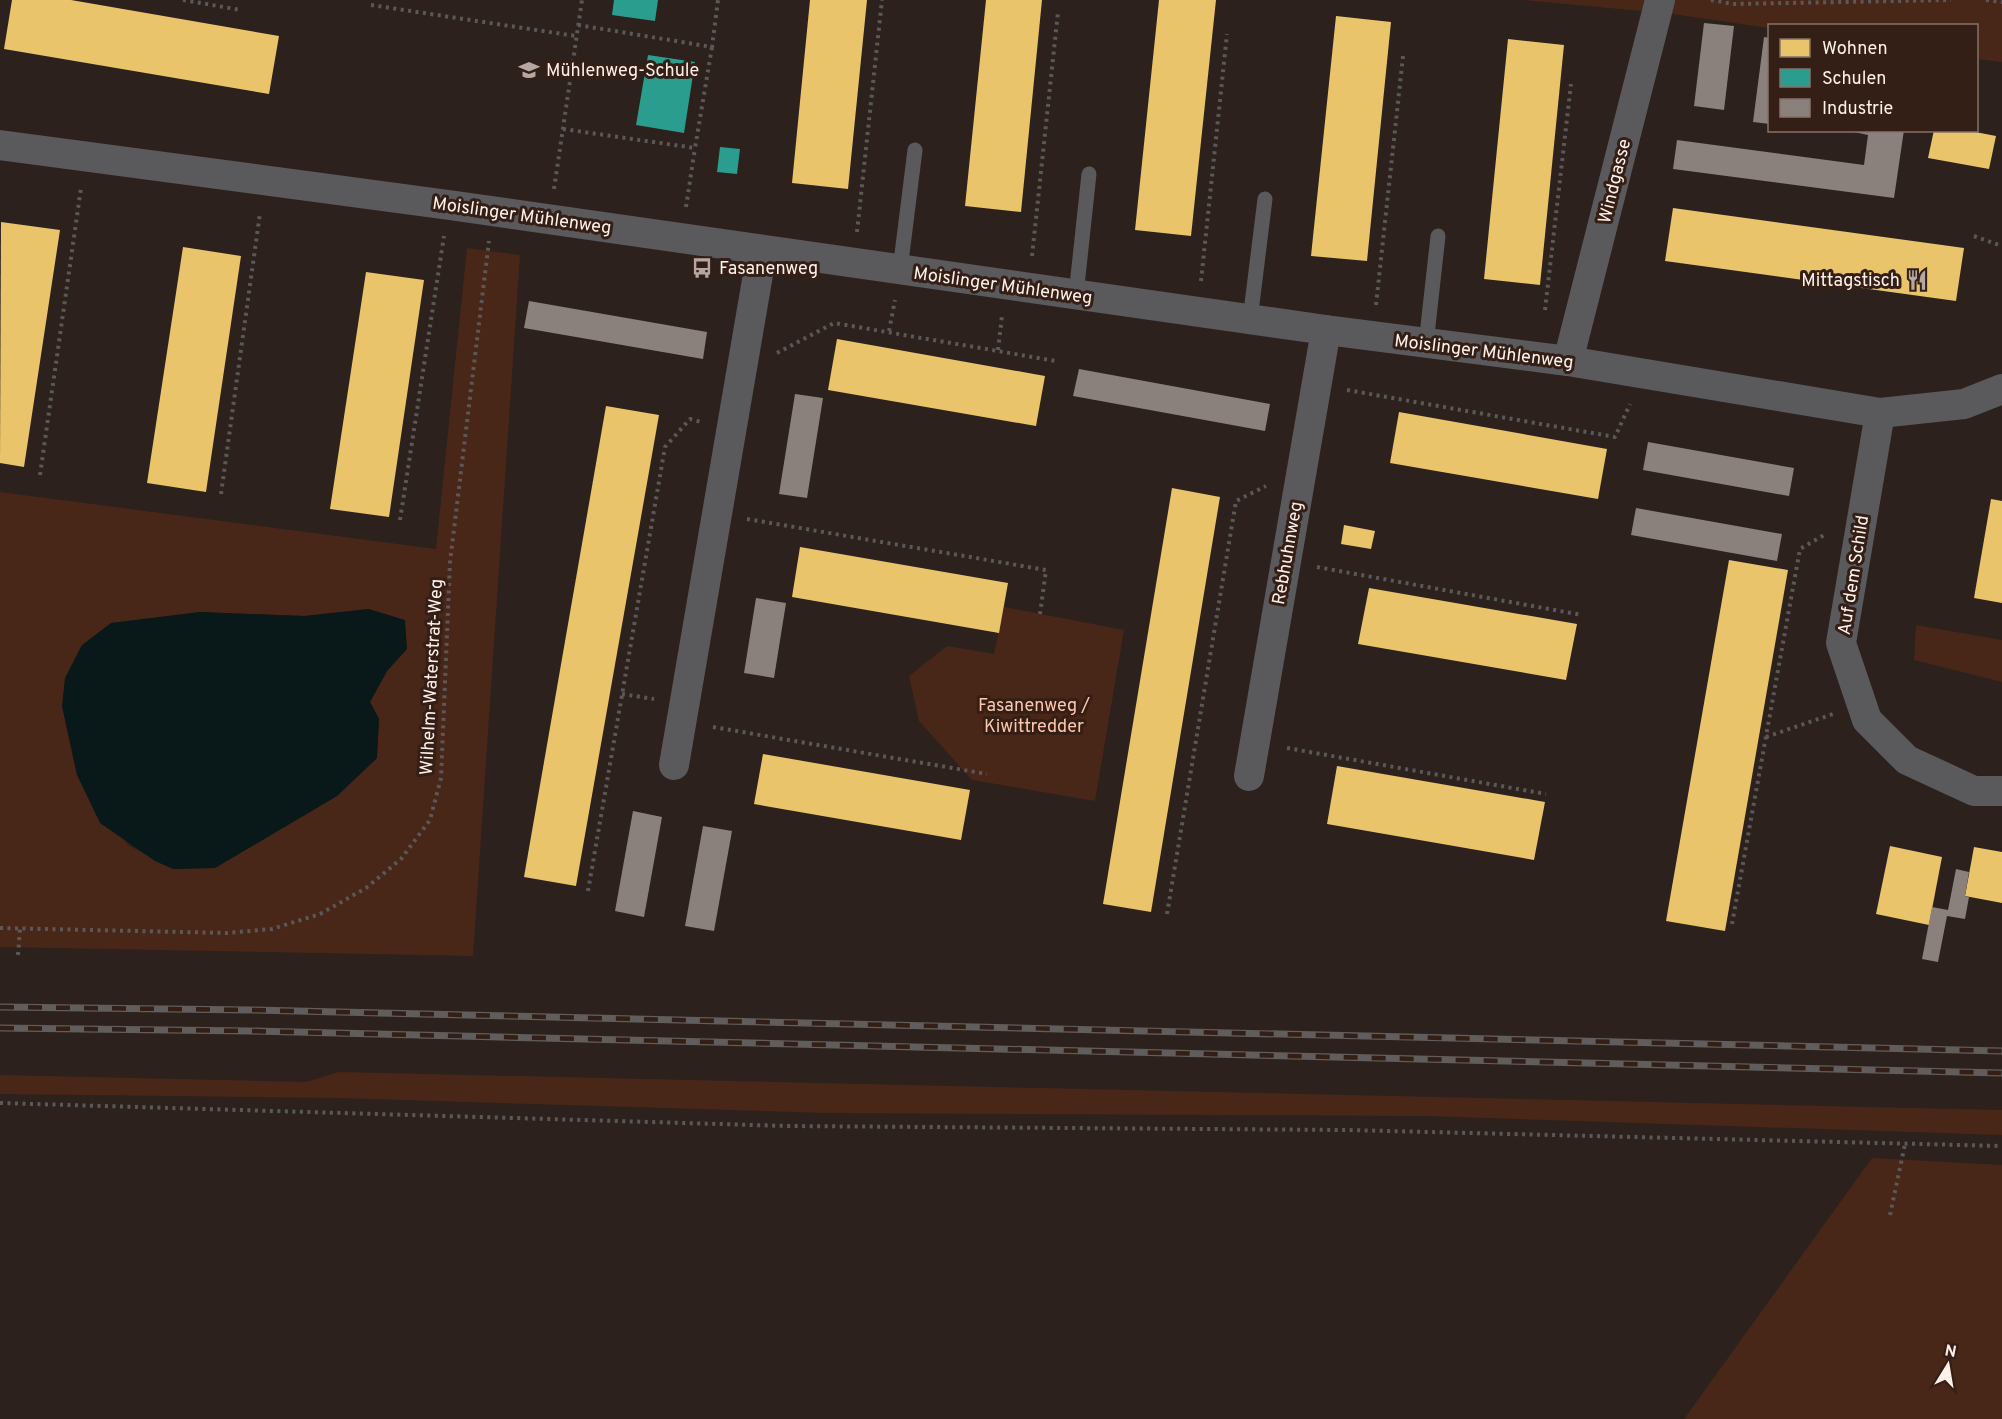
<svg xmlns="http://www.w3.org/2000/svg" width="2002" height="1419" font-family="Overpass,sans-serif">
  <rect width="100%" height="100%" fill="#2c211c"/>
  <g fill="#492718" fill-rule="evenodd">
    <path d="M 1523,0 L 2002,0 L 2002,62 L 1977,59 L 1976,26 L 1770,26 L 1769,28 L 1673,14 Z"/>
    <path d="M 467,248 L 520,255 L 473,956 L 0,947 L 0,492 L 436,549 ZM 369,609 L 407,649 L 387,671 L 370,702 L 379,719 L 377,758 L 337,796 L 215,868 L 173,869 L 128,845 L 77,775 L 62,706 L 111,623 L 200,612 L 304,616 Z"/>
    <path d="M 1004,607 L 1124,630 L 1095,801 L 972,780 L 919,721 L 909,676 L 947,646 L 994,654 Z"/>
    <path d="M 1916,625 L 2002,640 L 2002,682 L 1914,660 Z"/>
    <path d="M 339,1072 L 2002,1110 L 2002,1135 L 1427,1116 L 826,1113 L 339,1098 L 0,1094 L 0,1075 L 306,1082 Z"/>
    <path d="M 1872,1158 L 2002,1165 L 2002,1419 L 1684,1419 Z"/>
  </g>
  <path fill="#091818" d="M 369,609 L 405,620 L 407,649 L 387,671 L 370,702 L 379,719 L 377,758 L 337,796 L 215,868 L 173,869 L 155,861 L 100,823 L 77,775 L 62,706 L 65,678 L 82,645 L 111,623 L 200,612 L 304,616 Z"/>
  <g fill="#e9c46a">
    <path d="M 12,0 L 71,0 L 279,36 L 269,94 L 4,49 Z"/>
    <path d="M 810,0 L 867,0 L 848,189 L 792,183 Z"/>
    <path d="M 986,0 L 1042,0 L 1021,212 L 965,206 Z"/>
    <path d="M 1159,0 L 1216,0 L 1191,236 L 1135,230 Z"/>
    <path d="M 1336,16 L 1391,22 L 1367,261 L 1311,256 Z"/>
    <path d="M 1508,39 L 1564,45 L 1540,285 L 1484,279 Z"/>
    <path d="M 1934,130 L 1965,130 L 1996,136 L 1989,169 L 1928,158 Z"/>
    <path d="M 1673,208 L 1964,248 L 1956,301 L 1665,261 Z"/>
    <path d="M 1,222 L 60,230 L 24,467 L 0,463 Z"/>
    <path d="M 183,247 L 241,256 L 206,492 L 147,483 Z"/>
    <path d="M 366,272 L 424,280 L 389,517 L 330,509 Z"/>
    <path d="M 837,339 L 1045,376 L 1036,426 L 828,390 Z"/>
    <path d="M 606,406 L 659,415 L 576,886 L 524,877 Z"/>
    <path d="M 1399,412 L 1607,449 L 1598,499 L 1390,463 Z"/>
    <path d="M 1172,488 L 1220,497 L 1151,912 L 1103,904 Z"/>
    <path d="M 1991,499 L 2002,501 L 2002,603 L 1974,598 Z"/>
    <path d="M 1344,525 L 1375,531 L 1371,549 L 1341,544 Z"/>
    <path d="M 800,547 L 1008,583 L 999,633 L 792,597 Z"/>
    <path d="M 1729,560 L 1788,570 L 1725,931 L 1666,921 Z"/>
    <path d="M 1369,588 L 1577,624 L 1566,680 L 1358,644 Z"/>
    <path d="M 763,754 L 970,790 L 961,840 L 754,804 Z"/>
    <path d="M 1337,766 L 1545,802 L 1534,860 L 1327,824 Z"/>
    <path d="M 1890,846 L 1942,857 L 1929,925 L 1876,914 Z"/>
    <path d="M 1974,847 L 2002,852 L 2002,903 L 1965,896 Z"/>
  </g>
  <g fill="#2a9d8f">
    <path d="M 614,0 L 658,0 L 655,21 L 612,15 Z"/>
    <path d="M 648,55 L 695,62 L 684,133 L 636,125 Z"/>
    <path d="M 720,147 L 740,149 L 737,174 L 717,172 Z"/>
  </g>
  <g fill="#8a817c">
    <path d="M 1704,23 L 1734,26 L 1724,110 L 1694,106 Z"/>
    <path d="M 1764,37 L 1770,38 L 1770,124 L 1753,122 Z"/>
    <path d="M 1845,130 L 1904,130 L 1894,198 L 1673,169 L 1677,140 L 1864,165 L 1868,135 Z"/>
    <path d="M 529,301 L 707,332 L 703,359 L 524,328 Z"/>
    <path d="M 1079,369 L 1270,404 L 1265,431 L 1073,396 Z"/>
    <path d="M 795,394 L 823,398 L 807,498 L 779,494 Z"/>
    <path d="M 1648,442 L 1794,468 L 1789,496 L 1643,470 Z"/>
    <path d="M 1636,508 L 1782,534 L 1777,561 L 1631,535 Z"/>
    <path d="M 756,598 L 786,603 L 774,678 L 744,673 Z"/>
    <path d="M 633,811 L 662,817 L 644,917 L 615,911 Z"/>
    <path d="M 703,826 L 732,831 L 714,931 L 685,926 Z"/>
    <path d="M 1956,869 L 1969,872 L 1965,896 L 1969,897 L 1965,919 L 1947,916 L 1938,962 L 1922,959 L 1932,907 L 1948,910 Z"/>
  </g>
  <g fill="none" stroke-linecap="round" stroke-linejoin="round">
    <g stroke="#5b5859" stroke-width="4" stroke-dasharray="3 4.5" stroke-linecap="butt">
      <path d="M 183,0 L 241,10"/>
      <path d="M 1711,0 L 1733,4 L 1951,0"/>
      <path d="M 1986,0 L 2002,2"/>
      <path d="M 371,5 L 576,36"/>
      <path d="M 578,25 L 712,47 L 718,0"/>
      <path d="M 563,129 L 695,148 L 712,47"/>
      <path d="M 554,189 L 582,0"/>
      <path d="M 686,207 L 695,148"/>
      <path d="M 857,232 L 882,0"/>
      <path d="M 1974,236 L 2002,246"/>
      <path d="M 1032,256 L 1058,12"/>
      <path d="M 1201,281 L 1227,34"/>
      <path d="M 1376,305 L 1403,56"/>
      <path d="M 1545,310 L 1571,84"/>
      <path d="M 889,331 L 895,300"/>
      <path d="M 998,350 L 1002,316"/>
      <path d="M 777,353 L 834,323 L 1056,361"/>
      <path d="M 1347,390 L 1615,437 L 1630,404"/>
      <path d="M 40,475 L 81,188"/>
      <path d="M 221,494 L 260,213"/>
      <path d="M 747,519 L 1046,570 L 1040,614"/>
      <path d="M 400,520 L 444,236"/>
      <path d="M 1317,567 L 1582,615"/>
      <path d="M 622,694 L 654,699"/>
      <path d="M 713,727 L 987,774"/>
      <path d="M 1766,737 L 1833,714"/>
      <path d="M 1287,748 L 1546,794"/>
      <path d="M 588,891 L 665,447 L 690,419 L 701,422"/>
      <path d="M 1167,914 L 1236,501 L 1266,486"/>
      <path d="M 1732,924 L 1800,549 L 1826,534"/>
      <path d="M 0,928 L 227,933 L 272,929 L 320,914 L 366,888 L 401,859 L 430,820 L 441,778 L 450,562 L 489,241"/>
      <path d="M 18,955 L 20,929"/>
      <path d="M 0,1103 L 787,1126 L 1347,1130 L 2002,1146"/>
      <path d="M 1890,1215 L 1905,1144"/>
    </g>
    <g stroke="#5a595c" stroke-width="15">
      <path d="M 900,270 L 915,150"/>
      <path d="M 1076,295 L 1089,174"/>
      <path d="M 1250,320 L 1265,199"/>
      <path d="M 1426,344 L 1438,236"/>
    </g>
    <g stroke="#5a595c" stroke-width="30">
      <path d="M 0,145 L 449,205 L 1326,330 L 1568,361 L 1880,413 L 1964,404 L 2002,389"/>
      <path d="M 1568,361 L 1660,0"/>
      <path d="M 1880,413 L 1841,643 L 1867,720 L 1907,760 L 1974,791 L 2002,791"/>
      <path d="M 674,765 L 762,251"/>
      <path d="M 1249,776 L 1326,330"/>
    </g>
    <g stroke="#615d5d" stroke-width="7">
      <g id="rail">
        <path d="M 0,1007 L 251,1010 L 2002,1051"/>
        <path d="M 0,1028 L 250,1031 L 2002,1073"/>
      </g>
    </g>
    <use href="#rail" stroke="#331f15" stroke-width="4.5" stroke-dasharray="14" stroke-linecap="butt"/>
  </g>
  <defs>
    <g id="school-bare" transform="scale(1.62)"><path d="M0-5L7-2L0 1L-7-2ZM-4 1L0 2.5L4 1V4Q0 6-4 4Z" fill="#b5a8a2" stroke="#331f15" stroke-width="2.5" paint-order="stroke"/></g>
    <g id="bus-bare" transform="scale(1.62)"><path d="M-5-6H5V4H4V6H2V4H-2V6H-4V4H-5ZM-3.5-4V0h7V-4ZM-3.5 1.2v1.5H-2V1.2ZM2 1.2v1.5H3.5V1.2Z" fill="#b5a8a2" stroke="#331f15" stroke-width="2.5" paint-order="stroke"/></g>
    <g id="restaurant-bare" transform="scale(1.62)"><path d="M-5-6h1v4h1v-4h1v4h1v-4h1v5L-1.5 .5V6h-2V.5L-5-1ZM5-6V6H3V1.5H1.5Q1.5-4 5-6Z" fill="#b5a8a2" stroke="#331f15" stroke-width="2.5" paint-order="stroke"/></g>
  </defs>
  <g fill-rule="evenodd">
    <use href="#school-bare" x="529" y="70"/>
    <use href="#bus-bare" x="702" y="268"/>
    <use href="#restaurant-bare" x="1917" y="280"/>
  </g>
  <g text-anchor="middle" stroke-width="6" stroke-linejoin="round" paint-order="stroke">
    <g font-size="18" fill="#fff0ea" stroke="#331f15" text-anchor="start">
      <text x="546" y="76">Mühlenweg-Schule</text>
      <text x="719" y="274">Fasanenweg</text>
      <text x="1900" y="286" text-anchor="end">Mittagstisch</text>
    </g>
    <g font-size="18" fill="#fff0ea" stroke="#331f15">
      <text transform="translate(1614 181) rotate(-76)" y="6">Windgasse</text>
      <text transform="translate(522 215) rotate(8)" y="6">Moislinger Mühlenweg</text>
      <text transform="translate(1003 285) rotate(8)" y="6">Moislinger Mühlenweg</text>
      <text transform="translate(1484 351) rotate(7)" y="6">Moislinger Mühlenweg</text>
      <text transform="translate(1287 553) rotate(-80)" y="6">Rebhuhnweg</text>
      <text transform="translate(1853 575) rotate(-81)" y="6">Auf dem Schild</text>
      <text transform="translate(431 677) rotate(-87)" y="6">Wilhelm-Waterstrat-Weg</text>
    </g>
    <g font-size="18" fill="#fec6ac" stroke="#331f15">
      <text x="1034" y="711">Fasanenweg /<tspan x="1034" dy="21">Kiwittredder</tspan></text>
    </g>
  </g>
  <rect x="1768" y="24" width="210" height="108" fill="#331f15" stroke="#85736a" stroke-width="1.5"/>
  <rect x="1780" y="39" width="30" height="18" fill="#e9c46a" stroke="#85736a" stroke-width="1.5"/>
  <text x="1822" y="54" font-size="18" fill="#fff0ea">Wohnen</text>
  <rect x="1780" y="69" width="30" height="18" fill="#2a9d8f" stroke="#85736a" stroke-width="1.5"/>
  <text x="1822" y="84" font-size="18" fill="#fff0ea">Schulen</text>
  <rect x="1780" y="99" width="30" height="18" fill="#8a817c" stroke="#85736a" stroke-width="1.5"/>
  <text x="1822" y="114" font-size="18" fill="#fff0ea">Industrie</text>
  <g transform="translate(1948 1365) rotate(11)" stroke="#331f15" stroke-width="4.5" paint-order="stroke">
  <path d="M0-4.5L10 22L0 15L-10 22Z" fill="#fff0ea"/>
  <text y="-9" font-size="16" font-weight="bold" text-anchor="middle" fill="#fff0ea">N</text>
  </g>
</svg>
